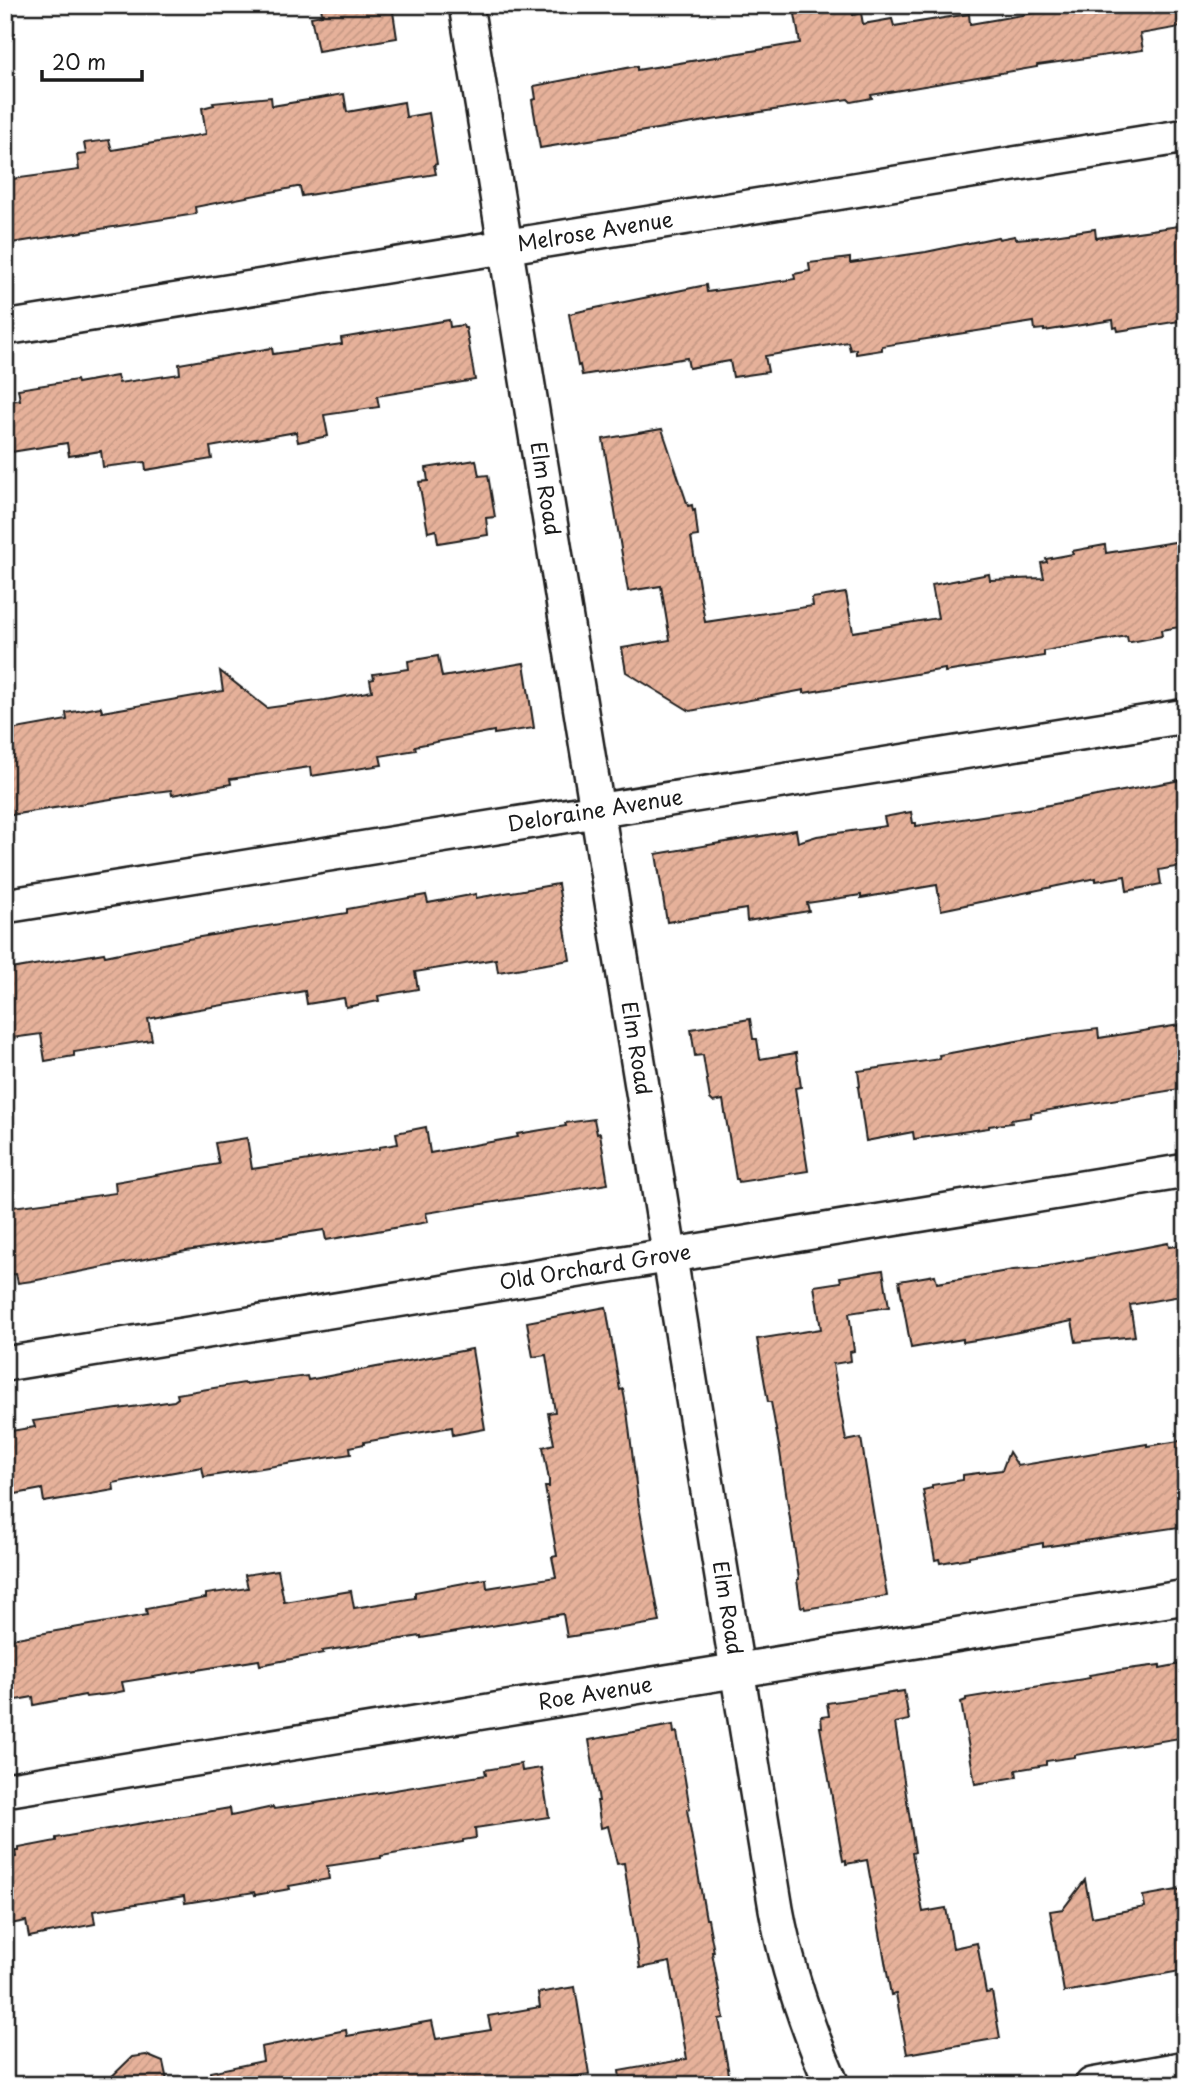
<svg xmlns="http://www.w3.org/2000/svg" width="1191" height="2090" font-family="'Playpen Sans',sans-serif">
  <defs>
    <pattern id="building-hatch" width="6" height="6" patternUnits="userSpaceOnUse" patternTransform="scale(1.75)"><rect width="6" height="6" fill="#e6b19a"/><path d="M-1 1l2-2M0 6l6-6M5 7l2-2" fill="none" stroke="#c59884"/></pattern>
  </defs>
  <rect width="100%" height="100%" fill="#fff"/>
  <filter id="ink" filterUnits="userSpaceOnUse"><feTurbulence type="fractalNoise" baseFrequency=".0143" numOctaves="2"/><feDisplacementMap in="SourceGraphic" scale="14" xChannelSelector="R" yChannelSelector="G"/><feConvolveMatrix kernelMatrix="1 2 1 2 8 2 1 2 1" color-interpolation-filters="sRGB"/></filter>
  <g filter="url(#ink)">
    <g fill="url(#building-hatch)" stroke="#1c1c1c" stroke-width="2">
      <path d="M 321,5 L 392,5 L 397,38 L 318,51 L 311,17 L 322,15 Z"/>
      <path d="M 1038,5 L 1186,5 L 1186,26 L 1140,34 L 1143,50 L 1037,65 L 1037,67 L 871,95 L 872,98 L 851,102 L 848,99 L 767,111 L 540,148 L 532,100 L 536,99 L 534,86 L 637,66 L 637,70 L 800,43 L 795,14 L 827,9 L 828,13 L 852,9 L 853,15 L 861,13 L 863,24 L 892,19 L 894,26 L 969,14 L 970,24 L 1039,12 Z"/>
      <path d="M 344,94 L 347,112 L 404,102 L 406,117 L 429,113 L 437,164 L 434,165 L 436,174 L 302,196 L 300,187 L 297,187 L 195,207 L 196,214 L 5,244 L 5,180 L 79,170 L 77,155 L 86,154 L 84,143 L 109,140 L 112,150 L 206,134 L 202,108 L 214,105 L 213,103 L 271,97 L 272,106 Z"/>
      <path d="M 1186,225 L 1186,320 L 1118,331 L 1117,327 L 1114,328 L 1113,320 L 1044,331 L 1044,329 L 1035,330 L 1034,322 L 882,346 L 882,350 L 856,354 L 856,349 L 850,350 L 848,342 L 765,356 L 768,372 L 733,377 L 730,361 L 689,368 L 687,358 L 582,375 L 580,365 L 578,366 L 569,314 L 586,310 L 706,285 L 707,292 L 795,279 L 794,274 L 810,271 L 809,263 L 850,258 L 850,263 L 926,252 L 998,237 L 999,239 L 1015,236 L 1016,239 L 1040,237 L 1095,229 L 1096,238 Z"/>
      <path d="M 449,320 L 450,327 L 463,325 L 464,328 L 466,328 L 475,380 L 377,396 L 379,407 L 324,415 L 328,436 L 298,442 L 296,432 L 210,447 L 212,459 L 146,470 L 145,462 L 103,467 L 101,451 L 69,456 L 67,443 L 5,453 L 5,401 L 20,400 L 18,389 L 76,380 L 77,383 L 117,376 L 119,383 L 180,374 L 179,364 L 272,348 L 273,354 L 342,344 L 341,338 Z"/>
      <path d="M 662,429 L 688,506 L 692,505 L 693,511 L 695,510 L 698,536 L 691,537 L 705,622 L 813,606 L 812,598 L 846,593 L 853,632 L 938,618 L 932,585 L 989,574 L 990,580 L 1044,578 L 1041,563 L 1047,562 L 1046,559 L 1073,554 L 1072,551 L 1105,545 L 1106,553 L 1181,541 L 1186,567 L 1186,626 L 1161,630 L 1162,636 L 1131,642 L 1128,642 L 1127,636 L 1044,651 L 1044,656 L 945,672 L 945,669 L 804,693 L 804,690 L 690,711 L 626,672 L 622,648 L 670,640 L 661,586 L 628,591 L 603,439 Z"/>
      <path d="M 476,460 L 479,476 L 488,475 L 495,517 L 486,518 L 488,535 L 438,543 L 436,530 L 428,532 L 419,482 L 428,481 L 426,468 Z"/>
      <path d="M 438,656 L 442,677 L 524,663 L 534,728 L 494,734 L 494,731 L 415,746 L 416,750 L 380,756 L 382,765 L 311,776 L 310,767 L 230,779 L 231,784 L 172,795 L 171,790 L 155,792 L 10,815 L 5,785 L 5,731 L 67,720 L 66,713 L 101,707 L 102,712 L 223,691 L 220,671 L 267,708 L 325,700 L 372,691 L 370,680 L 374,679 L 373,674 L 409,669 L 408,661 Z"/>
      <path d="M 1186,779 L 1186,865 L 1159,870 L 1161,884 L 1127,891 L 1125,876 L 1096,881 L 1096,878 L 941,910 L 937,885 L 861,898 L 861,895 L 807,903 L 809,911 L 747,921 L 746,909 L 667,922 L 656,854 L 796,830 L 798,842 L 817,836 L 886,826 L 884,817 L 911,812 L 913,823 L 916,823 L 916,826 L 1028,809 Z"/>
      <path d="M 558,884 L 570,960 L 498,972 L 496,959 L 415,972 L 418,989 L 378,996 L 379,1001 L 346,1007 L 344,998 L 307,1004 L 305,991 L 182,1012 L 148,1019 L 152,1040 L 74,1052 L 74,1056 L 45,1061 L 41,1034 L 11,1038 L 10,1029 L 5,1030 L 5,970 L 104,953 L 105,956 L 188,939 L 347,913 L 347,909 L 426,895 L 428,903 L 476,894 L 476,898 Z"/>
      <path d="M 750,1019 L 753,1039 L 757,1039 L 760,1059 L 796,1053 L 801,1087 L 795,1088 L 808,1171 L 739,1182 L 738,1179 L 736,1179 L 723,1100 L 713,1102 L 710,1099 L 703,1055 L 695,1056 L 691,1029 Z"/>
      <path d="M 1186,1024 L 1186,1088 L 1031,1113 L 1031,1117 L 1011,1120 L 1012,1123 L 989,1126 L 989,1128 L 914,1139 L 913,1132 L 866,1141 L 858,1087 L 860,1086 L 858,1071 L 940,1059 L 939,1055 L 1056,1034 L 1098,1029 L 1099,1038 Z"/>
      <path d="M 594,1119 L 597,1134 L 600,1133 L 608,1184 L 426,1213 L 428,1222 L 326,1240 L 324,1230 L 186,1251 L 32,1281 L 18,1283 L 16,1274 L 5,1275 L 5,1208 L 116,1193 L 115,1182 L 219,1164 L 215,1143 L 247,1138 L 252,1169 L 379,1149 L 379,1147 L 398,1144 L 396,1133 L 426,1127 L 430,1153 L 518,1137 L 517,1134 L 566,1126 L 565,1123 Z"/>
      <path d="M 1168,1243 L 1169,1247 L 1186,1244 L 1186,1295 L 1130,1305 L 1135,1336 L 1076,1342 L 1072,1321 L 989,1338 L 963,1342 L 963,1339 L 911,1348 L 899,1281 L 935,1275 L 937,1283 L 1013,1270 L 1038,1268 Z"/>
      <path d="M 883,1270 L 889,1307 L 849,1313 L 854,1351 L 850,1352 L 851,1361 L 833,1364 L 846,1441 L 861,1438 L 887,1596 L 805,1609 L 804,1606 L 801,1607 L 797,1580 L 799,1579 L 780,1452 L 771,1402 L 768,1402 L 757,1339 L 821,1329 L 814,1286 L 841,1282 L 840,1277 Z"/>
      <path d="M 606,1307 L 620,1390 L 623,1389 L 627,1411 L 638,1500 L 660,1622 L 567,1637 L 563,1614 L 421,1638 L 421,1636 L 322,1651 L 323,1653 L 260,1665 L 259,1660 L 122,1682 L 124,1691 L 109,1694 L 86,1697 L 85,1695 L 34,1705 L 33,1697 L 5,1702 L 5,1640 L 147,1615 L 146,1609 L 206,1598 L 206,1594 L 248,1588 L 245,1575 L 278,1570 L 284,1602 L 351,1591 L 354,1608 L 415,1598 L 415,1592 L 486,1579 L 487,1588 L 556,1577 L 552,1557 L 557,1556 L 545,1487 L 549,1487 L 549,1480 L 543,1447 L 554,1444 L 548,1413 L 555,1412 L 546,1355 L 533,1357 L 527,1322 Z"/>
      <path d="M 472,1349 L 485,1429 L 453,1435 L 452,1427 L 364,1442 L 364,1444 L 350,1447 L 351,1454 L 204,1477 L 202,1467 L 113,1483 L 114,1490 L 44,1502 L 42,1489 L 5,1496 L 5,1432 L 35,1427 L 33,1421 L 174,1401 L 178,1398 L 177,1394 L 244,1383 L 245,1384 L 307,1376 L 308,1380 Z"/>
      <path d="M 1186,1440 L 1186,1526 L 1043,1547 L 1043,1543 L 969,1556 L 969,1558 L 940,1563 L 939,1559 L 935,1560 L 923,1490 L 932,1488 L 932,1485 L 963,1480 L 963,1475 L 1002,1470 L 1009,1452 L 1018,1466 L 1147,1444 L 1147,1446 Z"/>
      <path d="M 1186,1663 L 1186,1737 L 1075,1755 L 1075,1757 L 1046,1761 L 1046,1765 L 1016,1770 L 1017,1777 L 975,1784 L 961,1702 L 966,1700 L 966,1698 L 1090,1678 L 1089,1675 L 1120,1670 L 1160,1665 L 1160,1668 Z"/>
      <path d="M 904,1691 L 909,1720 L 895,1723 L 915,1852 L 912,1853 L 923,1912 L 946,1908 L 953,1948 L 977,1943 L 986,1993 L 992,1992 L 1000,2038 L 907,2054 L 896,1994 L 891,1995 L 867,1860 L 846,1864 L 846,1860 L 843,1861 L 820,1727 L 822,1727 L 821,1717 L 829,1716 L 827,1703 Z"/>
      <path d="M 673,1725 L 674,1733 L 677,1732 L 690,1809 L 687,1810 L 706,1919 L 708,1919 L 714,1952 L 712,1952 L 724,2018 L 719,2019 L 731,2085 L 621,2085 L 619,2071 L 687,2059 L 670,1962 L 640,1968 L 624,1863 L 617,1864 L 608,1826 L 601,1828 L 597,1801 L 599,1801 L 589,1740 Z"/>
      <path d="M 521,1764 L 522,1771 L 541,1768 L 549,1817 L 475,1828 L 476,1838 L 463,1840 L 463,1842 L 381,1856 L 381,1858 L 327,1866 L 329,1879 L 289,1886 L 290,1889 L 255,1895 L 254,1892 L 185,1903 L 184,1896 L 93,1911 L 95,1924 L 29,1937 L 26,1921 L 5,1925 L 5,1859 L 16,1857 L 15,1851 L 19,1851 L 19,1848 L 56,1841 L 56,1838 L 230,1808 L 231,1816 L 273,1807 L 274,1809 L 316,1803 L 486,1775 L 485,1770 Z"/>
      <path d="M 1085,1880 L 1092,1917 L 1145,1907 L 1143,1896 L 1183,1889 L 1186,1904 L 1186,1970 L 1064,1992 L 1050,1911 L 1063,1909 Z"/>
      <path d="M 575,1987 L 589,2074 L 523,2085 L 211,2085 L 210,2072 L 263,2061 L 261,2047 L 346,2030 L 347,2036 L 432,2021 L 436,2039 L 491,2030 L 488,2016 L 540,2007 L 538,1993 Z"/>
      <path d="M 146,2055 L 163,2062 L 168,2085 L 103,2085 L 132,2057 Z"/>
    </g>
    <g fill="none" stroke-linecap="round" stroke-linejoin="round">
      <g stroke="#1c1c1c" stroke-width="38">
        <g id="street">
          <path id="s1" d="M 466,5 L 776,1909 C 787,1970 807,2027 832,2085"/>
          <path id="s2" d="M 5,328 L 1186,136"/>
          <path id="s3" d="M 5,906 L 1186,716"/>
          <path id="s4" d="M 5,1364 L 1186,1171"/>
          <path id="s5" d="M 5,1790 L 1186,1597"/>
          <path d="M 1092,2085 L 1186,2068"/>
        </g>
      </g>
      <use href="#street" stroke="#fff" stroke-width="33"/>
    </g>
  </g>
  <g text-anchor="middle" stroke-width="5" stroke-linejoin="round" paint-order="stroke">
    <g font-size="21" fill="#1c1c1c" stroke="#fff">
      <text dy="7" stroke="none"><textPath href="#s2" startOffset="598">Melrose Avenue</textPath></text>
      <text dy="7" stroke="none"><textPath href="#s1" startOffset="490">Elm Road</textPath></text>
      <text dy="7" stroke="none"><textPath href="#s3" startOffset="598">Deloraine Avenue</textPath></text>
      <text dy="7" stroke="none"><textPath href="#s1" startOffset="1057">Elm Road</textPath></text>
      <text dy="7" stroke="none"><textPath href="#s4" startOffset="598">Old Orchard Grove</textPath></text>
      <text dy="7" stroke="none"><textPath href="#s1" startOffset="1624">Elm Road</textPath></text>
      <text dy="7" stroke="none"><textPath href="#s5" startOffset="598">Roe Avenue</textPath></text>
    </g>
  </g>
  <rect width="1191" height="2090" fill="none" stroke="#fff" stroke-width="28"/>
  <rect x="14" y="14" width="1163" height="2062" fill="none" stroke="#1c1c1c" stroke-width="2.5" filter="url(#ink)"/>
  <path d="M42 70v10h100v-10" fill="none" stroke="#1c1c1c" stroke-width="3.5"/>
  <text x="52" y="70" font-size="21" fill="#1c1c1c" stroke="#ffffff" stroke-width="5" paint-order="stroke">20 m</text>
</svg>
